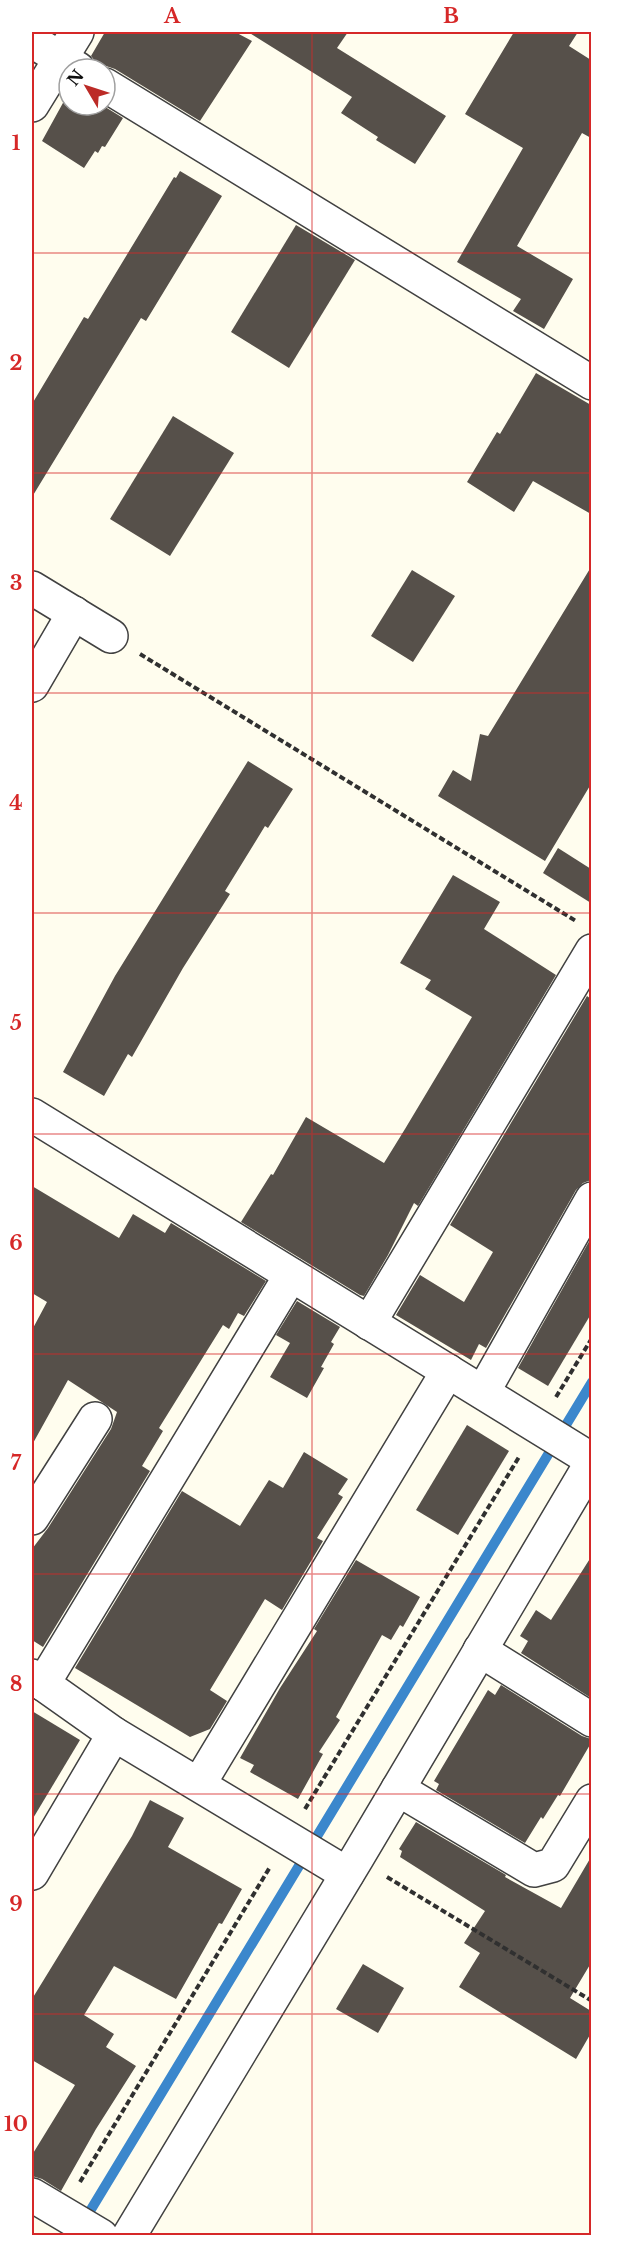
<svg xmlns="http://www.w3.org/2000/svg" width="623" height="2267" font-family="'Libre Baskerville',serif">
  <rect width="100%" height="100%" fill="#fffdee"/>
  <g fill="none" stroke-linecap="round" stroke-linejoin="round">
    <path stroke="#3b87cc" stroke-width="10" d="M 84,2221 L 592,1382"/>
  </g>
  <g fill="#56504a">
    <path d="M 105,32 L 235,32 L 252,41 L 200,121 L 115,69 L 106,66 L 97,68 L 95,61 L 91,56 Z"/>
    <path d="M 248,32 L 348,32 L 337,48 L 446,116 L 415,164 L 376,140 L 378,137 L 341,113 L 352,97 Z"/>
    <path d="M 514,32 L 578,32 L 569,46 L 591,60 L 591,138 L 582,133 L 517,246 L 573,279 L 544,329 L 513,311 L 521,299 L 457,262 L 523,148 L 465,114 Z"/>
    <path d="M 69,92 L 69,105 L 102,105 L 123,118 L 105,147 L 102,146 L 98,153 L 95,151 L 84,168 L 42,141 Z"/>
    <path d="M 180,171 L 222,196 L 146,321 L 141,318 L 32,497 L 32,404 L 84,317 L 88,319 L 174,177 L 176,178 Z"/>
    <path d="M 296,225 L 355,260 L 289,368 L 231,332 Z"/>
    <path d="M 536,373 L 591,405 L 591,514 L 533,481 L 514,512 L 467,482 L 497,432 L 500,434 Z"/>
    <path d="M 173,416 L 234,453 L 170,556 L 110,519 Z"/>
    <path d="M 591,567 L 591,784 L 545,861 L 438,796 L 453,770 L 471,781 L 480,734 L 488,736 Z"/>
    <path d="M 412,570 L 455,596 L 413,662 L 371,636 Z"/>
    <path d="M 248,761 L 293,789 L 268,828 L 265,826 L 225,891 L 230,894 L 183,968 L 132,1057 L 128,1054 L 104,1096 L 63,1072 L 115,976 Z"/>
    <path d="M 558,848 L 591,869 L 591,903 L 543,873 Z"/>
    <path d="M 453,875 L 500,902 L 484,929 L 556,975 L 418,1206 L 414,1203 L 388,1255 L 364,1296 L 360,1295 L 241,1222 L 271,1174 L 273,1175 L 306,1117 L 384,1163 L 405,1129 L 472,1017 L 425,989 L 431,980 L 400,963 Z"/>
    <path d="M 587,996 L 591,999 L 591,1180 L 583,1183 L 576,1190 L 486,1348 L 479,1344 L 471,1360 L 396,1315 L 420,1275 L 464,1302 L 493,1252 L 450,1225 Z"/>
    <path d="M 32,1186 L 119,1238 L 133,1214 L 165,1233 L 171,1223 L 266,1281 L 244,1316 L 238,1313 L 229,1329 L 223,1325 L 159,1428 L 163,1431 L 142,1466 L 150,1471 L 43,1647 L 32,1640 L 32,1549 L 48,1528 L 111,1429 L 117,1412 L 68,1380 L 32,1445 L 32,1330 L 47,1302 L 32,1293 Z"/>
    <path d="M 591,1238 L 591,1314 L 548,1386 L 518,1368 Z"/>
    <path d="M 297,1301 L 340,1327 L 331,1342 L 334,1344 L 321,1367 L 324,1368 L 307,1398 L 270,1377 L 290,1343 L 276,1335 Z"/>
    <path d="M 467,1425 L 509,1451 L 458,1535 L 416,1510 Z"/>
    <path d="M 304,1452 L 348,1479 L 338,1494 L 343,1497 L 317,1538 L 323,1541 L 282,1610 L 265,1599 L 210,1690 L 227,1701 L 210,1729 L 190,1737 L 75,1668 L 182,1491 L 240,1526 L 269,1480 L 283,1488 Z"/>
    <path d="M 591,1557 L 591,1698 L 521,1653 L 528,1641 L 520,1636 L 536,1610 L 551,1620 Z"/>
    <path d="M 356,1560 L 420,1597 L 403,1627 L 400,1625 L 391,1640 L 382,1635 L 336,1717 L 340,1720 L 319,1752 L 323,1754 L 298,1799 L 250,1772 L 254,1765 L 240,1758 L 280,1688 L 317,1631 L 314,1629 Z"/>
    <path d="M 501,1685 L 582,1736 L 591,1739 L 591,1743 L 560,1796 L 558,1795 L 543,1819 L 541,1817 L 525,1843 L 436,1790 L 439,1784 L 434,1781 L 488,1690 L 495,1695 Z"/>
    <path d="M 32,1711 L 80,1740 L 32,1820 Z"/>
    <path d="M 150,1800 L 184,1818 L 168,1847 L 242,1889 L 222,1924 L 219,1923 L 176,1999 L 114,1966 L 84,2015 L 114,2034 L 106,2047 L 136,2066 L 96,2129 L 61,2191 L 42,2179 L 32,2176 L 32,2155 L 75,2085 L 32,2060 L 32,1999 L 132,1836 Z"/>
    <path d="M 416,1822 L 506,1875 L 505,1877 L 561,1908 L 591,1857 L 591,1963 L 570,1998 L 591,2011 L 591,2033 L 576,2059 L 459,1987 L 480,1953 L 464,1943 L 485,1911 L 400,1857 L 402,1851 L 399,1849 Z"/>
    <path d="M 363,1964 L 404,1988 L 378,2033 L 336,2009 Z"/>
  </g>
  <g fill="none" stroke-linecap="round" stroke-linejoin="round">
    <g stroke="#414141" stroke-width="36">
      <g id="minor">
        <path d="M 32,41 L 78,69"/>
        <path d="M 105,85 L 592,383"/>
        <path d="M 32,105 L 77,32"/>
        <path d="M 32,588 L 111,636"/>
        <path d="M 32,685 L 74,613"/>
        <path d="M 32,1115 L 592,1460"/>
        <path d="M 369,1323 L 592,951"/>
        <path d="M 483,1392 L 592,1199"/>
        <path d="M 32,1518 L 95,1419"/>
        <path d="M 480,1650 L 592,1720"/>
        <path d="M 32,1676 L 114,1734 L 347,1874"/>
        <path d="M 43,1684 L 291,1275"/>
        <path d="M 199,1784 L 448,1371"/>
        <path d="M 398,1789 L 534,1870 L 553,1865 L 592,1801"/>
        <path d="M 32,1873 L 114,1734"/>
        <path d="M 32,2195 L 101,2236"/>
        <path d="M 129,2236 L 357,1858 L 592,1462"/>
      </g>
    </g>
    <g stroke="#303030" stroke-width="4" stroke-dasharray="6 3" stroke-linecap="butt">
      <path d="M 140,654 L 576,921"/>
      <path d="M 556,1397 L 592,1338"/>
      <path d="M 305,1809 L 519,1457"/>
      <path d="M 387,1877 L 592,2001"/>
      <path d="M 80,2182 L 270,1867"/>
    </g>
    <use href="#minor" stroke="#fff" stroke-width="33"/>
  </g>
  <path fill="none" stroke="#d62828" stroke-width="1.5" stroke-opacity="0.55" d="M 312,32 L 312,2236M 32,253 L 592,253M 32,473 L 592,473M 32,693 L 592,693M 32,913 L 592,913M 32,1134 L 592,1134M 32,1354 L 592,1354M 32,1574 L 592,1574M 32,1794 L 592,1794M 32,2014 L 592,2014"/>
  <rect width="623" height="2267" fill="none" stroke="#ffffff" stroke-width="66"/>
  <g transform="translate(87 87) rotate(309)"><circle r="28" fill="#ffffff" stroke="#9f9f9f" stroke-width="1.5"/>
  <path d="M0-4.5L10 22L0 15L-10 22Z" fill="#bc2b27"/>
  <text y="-9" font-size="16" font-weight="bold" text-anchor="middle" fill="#0e0e0e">N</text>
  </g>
  <rect x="33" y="33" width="557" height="2201" fill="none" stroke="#d62828" stroke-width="2"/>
  <g font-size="20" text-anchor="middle" font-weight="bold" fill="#d62828">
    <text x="172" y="23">A</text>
    <text x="451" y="23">B</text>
    <text x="16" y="150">1</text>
    <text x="16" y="370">2</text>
    <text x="16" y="590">3</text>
    <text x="16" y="810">4</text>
    <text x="16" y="1030">5</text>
    <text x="16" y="1250">6</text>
    <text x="16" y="1470">7</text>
    <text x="16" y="1691">8</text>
    <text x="16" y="1911">9</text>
    <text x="16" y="2131">10</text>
  </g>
</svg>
